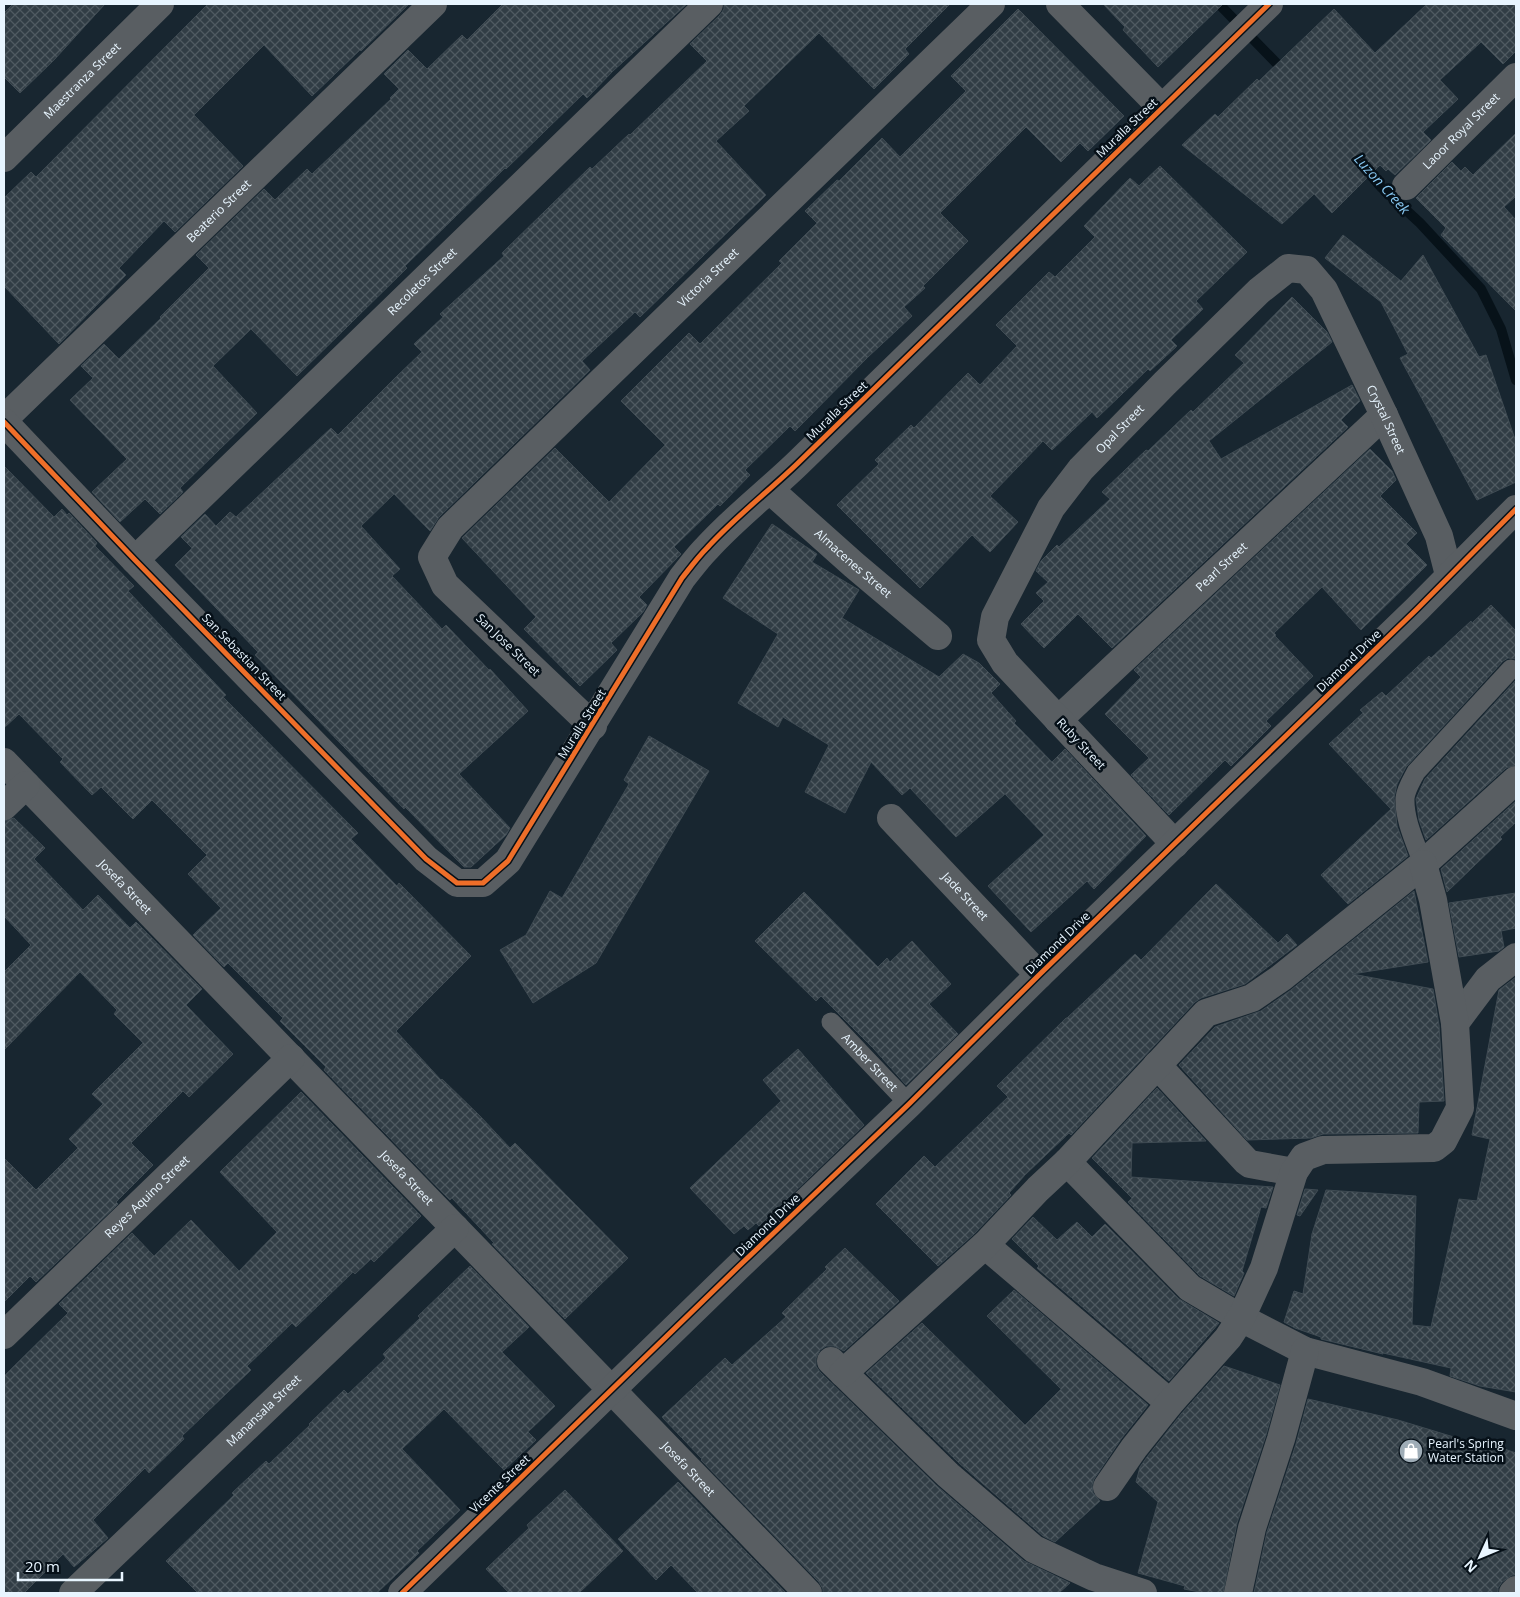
<svg xmlns="http://www.w3.org/2000/svg" width="1520" height="1597" font-family="'Open Sans',sans-serif">
  <defs>
    <pattern id="building-cross-hatch" width="8" height="8" patternUnits="userSpaceOnUse" patternTransform="scale(1.25)"><rect width="8" height="8" fill="#313d45"/><path d="M0 0l8 8M0 8l8-8" fill="none" stroke="#4f5a61"/></pattern>
  </defs>
  <rect width="100%" height="100%" fill="#182630"/>
  <g fill="none" stroke-linecap="round" stroke-linejoin="round">
    <g stroke="#071219" stroke-width="10">
      <path d="M 1219,4 L 1286,73"/>
      <path d="M 1362,165 L 1381,187 L 1420,223 L 1481,289 L 1501,329 L 1516,380"/>
    </g>
  </g>
  <g fill="url(#building-cross-hatch)" stroke="#3f4b53">
    <path d="M 13,4 L 105,4 L 54,60 L 20,93 L 4,77 L 4,13 Z"/>
    <path d="M 208,4 L 409,4 L 361,51 L 360,50 L 312,96 L 264,45 L 194,115 L 243,166 L 175,232 L 164,221 L 119,268 L 126,275 L 59,344 L 4,286 L 4,198 L 31,172 L 36,177 Z"/>
    <path d="M 503,4 L 687,4 L 613,71 L 587,98 L 583,94 L 506,169 L 505,168 L 405,266 L 407,268 L 297,376 L 251,329 L 213,366 L 257,413 L 180,488 L 183,492 L 160,514 L 145,499 L 120,522 L 92,492 L 127,459 L 70,400 L 93,378 L 81,366 L 104,344 L 119,359 L 161,318 L 160,317 L 209,268 L 196,255 L 264,189 L 275,200 L 307,169 L 312,174 L 391,99 L 390,98 L 399,89 L 384,74 L 408,50 L 427,69 L 462,35 L 467,40 Z"/>
    <path d="M 724,4 L 950,4 L 905,49 L 909,54 L 874,89 L 819,33 L 744,106 L 749,111 L 716,141 L 766,195 L 640,317 L 635,312 L 582,361 L 590,370 L 439,517 L 430,531 L 394,494 L 361,526 L 400,569 L 392,576 L 442,629 L 446,625 L 489,670 L 490,669 L 528,711 L 459,774 L 510,828 L 506,835 L 471,867 L 464,867 L 405,807 L 404,809 L 255,655 L 258,652 L 175,565 L 192,548 L 181,537 L 205,514 L 216,526 L 230,512 L 236,517 L 331,428 L 338,435 L 396,377 L 422,352 L 414,344 L 443,317 L 440,314 L 504,256 L 502,253 L 590,167 L 592,169 L 629,134 L 630,135 L 707,61 L 690,44 L 720,15 L 724,9 Z"/>
    <path d="M 1103,4 L 1223,4 L 1158,67 L 1123,30 L 1125,27 Z"/>
    <path d="M 1427,4 L 1516,4 L 1516,51 L 1503,64 L 1481,42 L 1440,80 L 1458,99 L 1423,132 L 1431,140 L 1395,175 L 1388,169 L 1386,171 L 1380,165 L 1332,213 L 1314,194 L 1282,224 L 1182,145 L 1215,114 L 1218,117 L 1257,79 L 1259,81 L 1334,9 L 1375,53 Z"/>
    <path d="M 1018,9 L 1124,116 L 1088,151 L 1080,143 L 1061,162 L 1026,127 L 940,213 L 968,241 L 923,286 L 925,288 L 904,307 L 912,316 L 868,357 L 795,431 L 790,426 L 745,470 L 750,475 L 720,506 L 718,504 L 674,547 L 681,554 L 639,597 L 647,605 L 643,612 L 611,643 L 617,650 L 580,686 L 524,629 L 536,617 L 462,538 L 555,448 L 609,502 L 665,445 L 621,401 L 689,333 L 700,344 L 782,263 L 779,261 L 817,223 L 805,211 L 837,180 L 839,181 L 882,138 L 900,157 L 966,91 L 951,76 Z"/>
    <path d="M 1516,133 L 1516,196 L 1504,207 L 1516,220 L 1516,311 L 1441,235 L 1446,228 L 1416,198 L 1452,162 L 1461,171 L 1465,167 L 1473,175 Z"/>
    <path d="M 1160,166 L 1247,252 L 1196,301 L 1203,309 L 1171,340 L 1177,346 L 1150,371 L 1148,369 L 1097,418 L 1092,412 L 1052,450 L 1043,441 L 990,496 L 1018,522 L 990,552 L 972,535 L 920,588 L 837,505 L 879,464 L 875,460 L 911,425 L 914,428 L 968,373 L 980,385 L 1017,346 L 996,325 L 1049,272 L 1055,277 L 1095,237 L 1084,226 L 1130,178 L 1139,186 Z"/>
    <path d="M 1343,235 L 1401,281 L 1423,255 L 1479,357 L 1486,355 L 1516,442 L 1516,482 L 1477,500 L 1400,358 L 1408,354 L 1381,302 L 1325,258 Z"/>
    <path d="M 1292,297 L 1327,332 L 1332,342 L 1209,441 L 1221,459 L 1352,385 L 1360,401 L 1341,420 L 1348,427 L 1112,648 L 1078,614 L 1044,648 L 1021,624 L 1044,601 L 1036,593 L 1048,582 L 1036,571 L 1041,561 L 1057,545 L 1059,547 L 1110,499 L 1102,492 L 1146,450 L 1148,451 L 1191,410 L 1193,412 L 1244,363 L 1235,355 Z"/>
    <path d="M 1370,449 L 1392,471 L 1396,480 L 1380,496 L 1417,533 L 1406,544 L 1427,565 L 1361,630 L 1322,587 L 1274,633 L 1276,635 L 1275,636 L 1313,676 L 1266,721 L 1271,726 L 1231,766 L 1225,760 L 1169,815 L 1131,775 L 1149,758 L 1105,714 L 1141,677 L 1134,670 Z"/>
    <path d="M 4,466 L 54,517 L 62,509 L 67,515 L 69,513 L 97,543 L 95,546 L 134,586 L 128,591 L 226,695 L 223,697 L 358,833 L 351,839 L 397,886 L 399,883 L 471,956 L 396,1031 L 441,1080 L 442,1079 L 480,1116 L 510,1148 L 515,1143 L 628,1258 L 565,1319 L 492,1244 L 494,1243 L 452,1198 L 450,1200 L 444,1194 L 324,1070 L 326,1067 L 280,1021 L 283,1018 L 228,963 L 224,967 L 193,935 L 221,908 L 188,874 L 207,855 L 152,800 L 133,819 L 101,787 L 92,795 L 60,762 L 63,759 L 19,714 L 4,728 Z"/>
    <path d="M 772,524 L 817,554 L 812,562 L 859,590 L 842,618 L 939,677 L 963,654 L 979,663 L 1000,684 L 991,693 L 1016,721 L 1014,723 L 1052,762 L 1065,749 L 1146,836 L 1094,889 L 1087,881 L 1031,932 L 988,886 L 1044,835 L 1005,794 L 956,837 L 910,788 L 902,795 L 871,762 L 845,813 L 805,792 L 829,745 L 783,717 L 778,727 L 738,703 L 778,634 L 723,598 Z"/>
    <path d="M 1491,605 L 1516,631 L 1516,659 L 1508,658 L 1503,661 L 1406,767 L 1397,784 L 1394,798 L 1397,826 L 1408,856 L 1348,904 L 1321,875 L 1391,809 L 1329,744 L 1363,713 L 1360,710 L 1382,692 L 1386,696 L 1429,656 L 1431,658 L 1471,621 L 1472,623 Z"/>
    <path d="M 1516,680 L 1516,765 L 1506,768 L 1426,840 L 1419,820 L 1416,799 L 1425,779 Z"/>
    <path d="M 649,736 L 709,771 L 596,963 L 533,1003 L 500,950 L 526,935 L 550,891 L 562,898 L 629,784 L 624,780 Z"/>
    <path d="M 1516,801 L 1516,822 L 1500,837 L 1502,839 L 1447,892 L 1441,869 Z"/>
    <path d="M 14,818 L 45,848 L 34,859 L 83,910 L 98,895 L 130,928 L 136,922 L 202,989 L 186,1005 L 233,1054 L 189,1097 L 183,1091 L 131,1143 L 153,1165 L 116,1202 L 118,1204 L 36,1282 L 30,1276 L 4,1302 L 4,1158 L 36,1190 L 78,1148 L 69,1139 L 103,1104 L 92,1094 L 143,1043 L 114,1014 L 117,1010 L 80,972 L 4,1050 L 4,972 L 31,945 L 4,916 L 4,821 Z"/>
    <path d="M 1216,884 L 1278,943 L 1287,934 L 1297,945 L 1245,984 L 1201,998 L 1195,1002 L 1071,1135 L 1069,1133 L 1025,1175 L 1009,1193 L 1011,1195 L 974,1234 L 938,1266 L 876,1204 L 924,1156 L 935,1167 L 1008,1097 L 997,1086 L 1066,1018 L 1067,1018 L 1135,954 L 1141,960 Z"/>
    <path d="M 1414,891 L 1428,962 L 1352,974 L 1433,989 L 1439,1025 L 1444,1101 L 1419,1102 L 1418,1133 L 1323,1134 L 1311,1138 L 1247,1140 L 1179,1065 L 1215,1027 L 1261,1011 L 1291,990 Z"/>
    <path d="M 804,892 L 878,967 L 887,958 L 890,962 L 912,941 L 951,984 L 929,1004 L 958,1034 L 906,1085 L 874,1049 L 821,996 L 816,1001 L 755,941 Z"/>
    <path d="M 1516,893 L 1516,928 L 1501,931 L 1504,947 L 1499,951 L 1459,957 L 1449,903 Z"/>
    <path d="M 1516,977 L 1516,1392 L 1480,1386 L 1450,1376 L 1451,1368 L 1383,1353 L 1383,1354 L 1321,1339 L 1321,1337 L 1295,1328 L 1284,1322 L 1294,1291 L 1303,1294 L 1312,1234 L 1326,1190 L 1416,1196 L 1412,1325 L 1431,1327 L 1459,1199 L 1477,1201 L 1490,1139 L 1472,1135 L 1499,990 Z"/>
    <path d="M 798,1049 L 864,1125 L 759,1226 L 756,1223 L 748,1230 L 744,1226 L 734,1234 L 690,1188 L 781,1101 L 763,1080 Z"/>
    <path d="M 1157,1088 L 1206,1141 L 1132,1143 L 1131,1177 L 1273,1187 L 1266,1208 L 1261,1207 L 1242,1271 L 1244,1273 L 1234,1296 L 1200,1276 L 1128,1202 L 1132,1198 L 1092,1158 Z"/>
    <path d="M 301,1092 L 421,1216 L 374,1262 L 371,1259 L 355,1274 L 353,1272 L 296,1327 L 292,1323 L 247,1366 L 251,1370 L 182,1436 L 184,1439 L 149,1473 L 145,1468 L 93,1520 L 108,1538 L 74,1567 L 63,1554 L 24,1593 L 4,1593 L 4,1376 L 68,1313 L 59,1304 L 132,1233 L 154,1256 L 191,1220 L 239,1271 L 277,1232 L 220,1172 Z"/>
    <path d="M 1305,1189 L 1318,1190 L 1300,1216 L 1297,1215 Z"/>
    <path d="M 1033,1217 L 1057,1240 L 1077,1222 L 1092,1237 L 1105,1224 L 1179,1299 L 1219,1323 L 1169,1381 L 1037,1268 L 1039,1266 L 1012,1239 Z"/>
    <path d="M 845,1248 L 899,1301 L 844,1351 L 834,1346 L 826,1346 L 820,1350 L 816,1358 L 816,1366 L 820,1372 L 937,1486 L 1024,1561 L 1070,1583 L 1059,1593 L 823,1593 L 823,1589 L 819,1582 L 701,1460 L 702,1459 L 662,1417 L 725,1358 L 732,1365 L 786,1317 L 782,1313 L 827,1269 L 825,1267 Z"/>
    <path d="M 470,1266 L 529,1327 L 502,1352 L 555,1406 L 528,1432 L 536,1440 L 504,1470 L 444,1409 L 402,1449 L 460,1510 L 417,1551 L 419,1553 L 377,1593 L 198,1593 L 166,1561 L 234,1495 L 232,1493 L 266,1461 L 269,1464 L 310,1425 L 309,1424 L 344,1390 L 348,1394 L 386,1358 L 383,1354 L 420,1318 L 418,1316 Z"/>
    <path d="M 1014,1290 L 1148,1405 L 1121,1439 L 1094,1479 L 1092,1485 L 1093,1493 L 1100,1501 L 1055,1542 L 1043,1536 L 959,1463 L 866,1373 L 922,1323 L 1025,1425 L 1061,1389 L 987,1316 Z"/>
    <path d="M 1224,1366 L 1280,1385 L 1266,1435 L 1237,1523 L 1223,1593 L 1205,1593 L 1184,1589 L 1185,1586 L 1138,1573 L 1158,1502 L 1136,1482 L 1140,1467 L 1147,1457 L 1182,1413 Z"/>
    <path d="M 1308,1399 L 1398,1420 L 1480,1445 L 1481,1441 L 1516,1453 L 1516,1575 L 1512,1575 L 1502,1582 L 1498,1588 L 1498,1593 L 1254,1593 L 1267,1532 L 1296,1444 Z"/>
    <path d="M 678,1482 L 786,1593 L 698,1593 L 671,1565 L 656,1580 L 618,1539 Z"/>
    <path d="M 565,1490 L 623,1551 L 579,1593 L 509,1593 L 486,1569 L 529,1528 L 527,1525 Z"/>
  </g>
  <g fill="none" stroke-linecap="round" stroke-linejoin="round">
    <g stroke="#595e62" stroke-width="19">
      <path d="M 1423,864 C 1416,844 1404,820 1405,798 C 1406,789 1412,780 1416,772 L 1511,669"/>
      <path id="s1" d="M 831,1022 L 909,1104"/>
    </g>
    <g stroke="#595e62" stroke-width="28">
      <path d="M 1060,4 L 1162,108"/>
      <path id="s2" d="M 4,158 L 160,4"/>
      <path id="s3" d="M 1406,186 L 1516,77"/>
      <path id="s4" d="M 4,419 L 433,4"/>
      <path d="M 4,422 L 135,560 L 426,859 L 457,883 L 483,883 L 508,861 L 682,578 C 690,568 698,557 707,548 C 735,517 768,492 798,463 L 1269,4"/>
      <path id="s5" d="M 770,490 L 854,565 L 938,636"/>
      <path id="s6" d="M 135,560 L 709,4"/>
      <path id="s7" d="M 1058,720 L 1384,415"/>
      <path id="s8" d="M 593,726 L 445,585 L 432,557 L 450,528 L 991,4"/>
      <path id="s9" d="M 4,762 L 808,1593"/>
      <path d="M 4,806 L 26,785"/>
      <path id="s10" d="M 891,818 L 1039,975"/>
      <path id="s11" d="M 1175,844 L 1005,663 L 991,640 L 995,617 L 1051,508 L 1081,469 L 1165,383 L 1259,291 L 1288,268 L 1307,270 L 1324,290 L 1384,415 L 1439,536 L 1449,575"/>
      <path d="M 1455,1023 L 1488,979 L 1516,957"/>
      <path d="M 1157,1065 L 1246,1161 L 1250,1164 L 1294,1172"/>
      <path d="M 1067,1162 L 1190,1288 L 1241,1318 L 1305,1351 L 1422,1382 L 1516,1416"/>
      <path d="M 985,1245 L 1170,1403"/>
      <path id="s12" d="M 4,1335 L 291,1058"/>
      <path d="M 831,1361 L 948,1475 L 1034,1549 L 1094,1577 L 1143,1593"/>
      <path d="M 843,1373 L 985,1245 L 1038,1189 L 1067,1162 L 1206,1013 L 1252,998 L 1281,978 L 1423,864 L 1516,780"/>
      <path d="M 1107,1487 L 1134,1448 L 1170,1403 L 1228,1338 L 1241,1318 L 1264,1268 L 1294,1172 L 1304,1157 L 1323,1150 L 1434,1148 L 1443,1141 L 1460,1108 L 1455,1023 L 1433,900 L 1423,864"/>
      <path id="s13" d="M 73,1593 L 455,1228"/>
      <path d="M 402,1593 L 738,1267 L 909,1104 L 1039,975 L 1417,609 L 1516,509"/>
      <path d="M 1238,1593 L 1252,1528 L 1281,1439 L 1305,1351"/>
      <path d="M 1513,1593 L 1516,1590"/>
    </g>
    <g stroke="#061018" stroke-width="8">
      <g id="cycleway">
        <path d="M 4,422 L 135,560 L 426,859 L 457,883 L 483,883 L 508,861 L 682,578 C 690,568 698,557 707,548 C 735,517 768,492 798,463 L 1269,4"/>
        <path d="M 402,1593 L 738,1267 L 909,1104 L 1039,975 L 1417,609 L 1516,509"/>
      </g>
    </g>
    <use href="#cycleway" stroke="#ee6e29" stroke-width="5"/>
  </g>
  <defs>
    <g id="shop-disc" transform="scale(1.25)"><circle r="9.5" fill="#9fadb7" stroke="#061018"/><path d="M-5-2.5h2.3a2.7 3.5 0 0 1 5.4 0H5L5.5 6h-11ZM-1.5-2.5h3a1.5 2.3 0 0 0-3 0Z" fill="#fff"/></g>
  </defs>
  <g fill-rule="evenodd">
    <use href="#shop-disc" x="1411" y="1451"/>
  </g>
  <g text-anchor="middle" stroke-width="5" stroke-linejoin="round" paint-order="stroke">
    <g font-size="12" fill="#e8f5ff" stroke="#061018">
      <text dy="4" stroke="none"><textPath href="#s2" startOffset="110">Maestranza Street</textPath></text>
      <text transform="translate(1127 128) rotate(-44)" y="4">Muralla Street</text>
      <text dy="4" stroke="none"><textPath href="#s3" startOffset="78">Laoor Royal Street</textPath></text>
      <text dy="4" stroke="none"><textPath href="#s4" startOffset="299">Beaterio Street</textPath></text>
      <text dy="4" stroke="none"><textPath href="#s8" startOffset="629">Victoria Street</textPath></text>
      <text dy="4" stroke="none"><textPath href="#s6" startOffset="400">Recoletos Street</textPath></text>
      <text transform="translate(837 411) rotate(-44)" y="4">Muralla Street</text>
      <text dy="4" stroke="none"><textPath href="#s11" startOffset="948">Crystal Street</textPath></text>
      <text dy="4" stroke="none"><textPath href="#s11" startOffset="526">Opal Street</textPath></text>
      <text dy="4" stroke="none"><textPath href="#s5" startOffset="111">Almacenes Street</textPath></text>
      <text dy="4" stroke="none"><textPath href="#s7" startOffset="224">Pearl Street</textPath></text>
      <text transform="translate(508 645) rotate(44)" y="4">San Jose Street</text>
      <text transform="translate(244 657) rotate(46)" y="4">San Sebastian Street</text>
      <text transform="translate(1349 661) rotate(-44)" y="4">Diamond Drive</text>
      <text transform="translate(582 724) rotate(-58)" y="4">Muralla Street</text>
      <text transform="translate(1081 744) rotate(47)" y="4">Ruby Street</text>
      <text dy="4" stroke="none"><textPath href="#s9" startOffset="174">Josefa Street</textPath></text>
      <text dy="4" stroke="none"><textPath href="#s10" startOffset="108">Jade Street</textPath></text>
      <text transform="translate(1058 943) rotate(-44)" y="4">Diamond Drive</text>
      <text dy="4" stroke="none"><textPath href="#s1" startOffset="56">Amber Street</textPath></text>
      <text dy="4" stroke="none"><textPath href="#s9" startOffset="579">Josefa Street</textPath></text>
      <text dy="4" stroke="none"><textPath href="#s12" startOffset="199">Reyes Aquino Street</textPath></text>
      <text transform="translate(768 1225) rotate(-44)" y="4">Diamond Drive</text>
      <text dy="4" stroke="none"><textPath href="#s13" startOffset="264">Manansala Street</textPath></text>
      <text dy="4" stroke="none"><textPath href="#s9" startOffset="984">Josefa Street</textPath></text>
      <text transform="translate(500 1484) rotate(-44)" y="4">Vicente Street</text>
    </g>
    <g font-size="12" fill="#e8f5ff" stroke="#061018" text-anchor="start">
      <text x="1428" y="1448">Pearl's Spring<tspan x="1428" dy="14">Water Station</tspan></text>
    </g>
    <g font-size="14" font-style="italic" fill="#87c7f1" stroke="#061018">
      <text transform="translate(1382 184) rotate(48)" y="5">Luzon Creek</text>
    </g>
  </g>
  <rect width="1520" height="1597" fill="none" stroke="#e8f5ff" stroke-width="10"/>
  <g transform="translate(1480 1557) rotate(226)" stroke="#061018" stroke-width="4" paint-order="stroke">
  <path d="M0-4L9 19L0 12L-9 19Z" fill="#e8f5ff"/>
  <text y="-8" font-size="14" font-weight="bold" text-anchor="middle" fill="#e8f5ff">N</text>
  </g>
  <path d="M18 1572v8h104v-8" fill="none" stroke="#e8f5ff" stroke-width="2.5"/>
  <text x="25" y="1572" font-size="15" fill="#e8f5ff" stroke="#061018" stroke-width="4" paint-order="stroke">20 m</text>
</svg>
